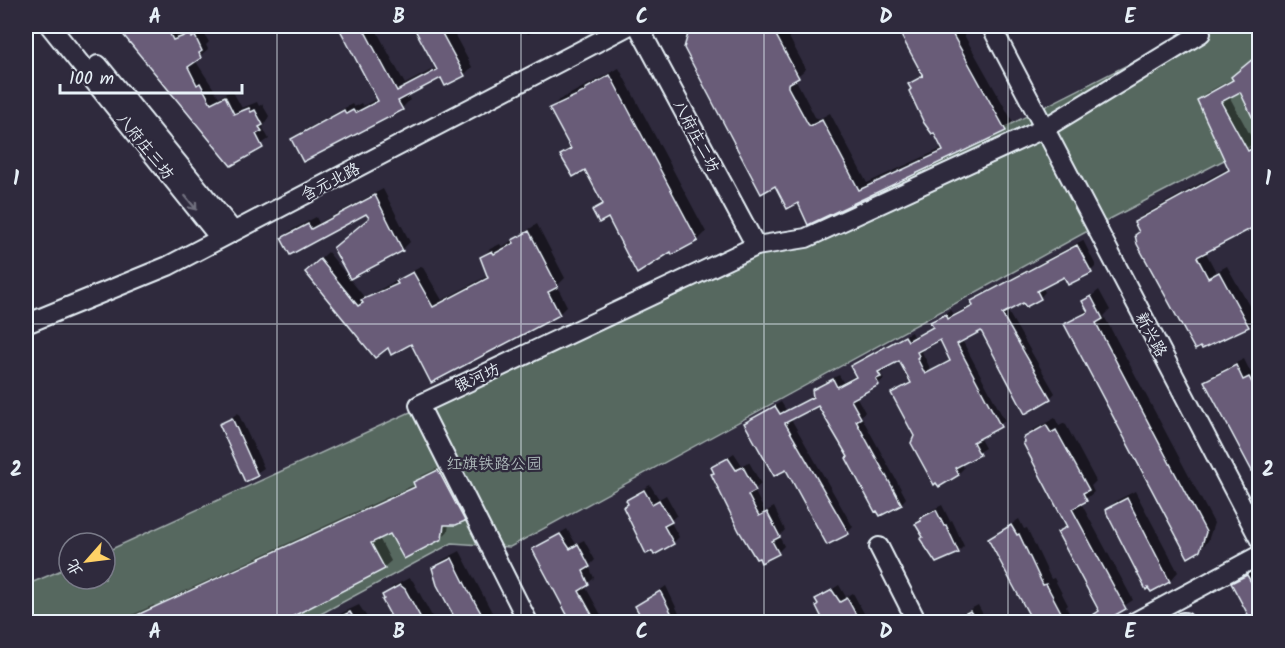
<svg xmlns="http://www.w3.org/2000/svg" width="1285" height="648" font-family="Kalam,'LXGW WenKai TC',sans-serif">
  <rect width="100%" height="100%" fill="#2f2a3d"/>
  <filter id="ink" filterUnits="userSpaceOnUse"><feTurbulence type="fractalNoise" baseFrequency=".0167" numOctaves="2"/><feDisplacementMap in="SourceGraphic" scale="12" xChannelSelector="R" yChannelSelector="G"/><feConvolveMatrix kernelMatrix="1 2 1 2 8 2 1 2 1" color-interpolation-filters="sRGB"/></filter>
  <g filter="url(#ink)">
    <path fill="#57675f" stroke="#a0acac" stroke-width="1.5" d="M 1204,26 L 1259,26 L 1259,142 L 1106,221 L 510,547 L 452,543 L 306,622 L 26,622 L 26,585 L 69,567 L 69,579 L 105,579 L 105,552 L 757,253 Z"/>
    <g fill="#0007" fill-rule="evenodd">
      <path d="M 118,26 L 176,26 L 181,34 L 196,28 L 199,32 L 202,30 L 209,42 L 206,45 L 208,49 L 195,60 L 219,97 L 232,90 L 242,108 L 257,102 L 259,106 L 262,104 L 269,116 L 263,128 L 269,139 L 231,164 Z"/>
      <path d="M 339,26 L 374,26 L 405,84 L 437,67 L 415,26 L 450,26 L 472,67 L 464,75 L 442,76 L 407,95 L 410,100 L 402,108 L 293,139 L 301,132 L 352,104 L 354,107 L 361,103 L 363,106 L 378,98 Z"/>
      <path d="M 523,26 L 544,26 L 528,34 Z"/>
      <path d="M 696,26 L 783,26 L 806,69 L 795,78 L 815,117 L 819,119 L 830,113 L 867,183 L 943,148 L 910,84 L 923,74 L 898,26 L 959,26 L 1013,122 L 1006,129 L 809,223 L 798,201 L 690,31 Z"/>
      <path d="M 619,68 L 706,232 L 698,240 L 673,253 L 594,210 L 604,201 L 586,168 L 562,155 L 570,147 L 551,108 L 559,100 Z"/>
      <path d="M 1234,78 L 1240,90 L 1229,96 L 1255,144 L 1260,142 L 1260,191 L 1205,251 L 1216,272 L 1227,266 L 1256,318 L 1248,325 L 1203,347 L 1135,222 L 1143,215 L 1230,167 L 1198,100 L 1206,93 Z"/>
      <path d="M 383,189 L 410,242 L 402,250 L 351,277 L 370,217 L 366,212 L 283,238 L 290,231 L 316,217 L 319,223 Z"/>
      <path d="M 537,224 L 565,278 L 557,286 L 567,306 L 559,314 L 412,342 L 388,346 L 315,264 L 328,252 L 365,298 L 422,266 L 442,300 L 489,275 L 482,257 L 490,249 L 500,244 L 502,247 Z"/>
      <path d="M 1083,240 L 1096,266 L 1091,271 L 1064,275 L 1042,287 L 1045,292 L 1040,298 L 1024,301 L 1007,310 L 1055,393 L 1050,398 L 981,329 L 962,340 L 1005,421 L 979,437 L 985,448 L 961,463 L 964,468 L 958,474 L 939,485 L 893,394 L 912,381 L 900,359 L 884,367 L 885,370 L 881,374 L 884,379 L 878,384 L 856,396 L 865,412 L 861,416 L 906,498 L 901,504 L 878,509 L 818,404 L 791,419 L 853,527 L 848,532 L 746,423 L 781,402 L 786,410 L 814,395 L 813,391 L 819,385 L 839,375 L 843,382 L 856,375 L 852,366 L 857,361 L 911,332 L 913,337 L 933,326 L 932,323 L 937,318 L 951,310 L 954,314 L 974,304 L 973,302 L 978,296 ZM 940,338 L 951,359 L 931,370 L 922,352 L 923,348 Z"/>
      <path d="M 1099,290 L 1110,310 L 1104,316 L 1214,523 L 1208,541 L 1199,550 L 1066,325 L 1088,309 L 1084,302 Z"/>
      <path d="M 1244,359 L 1251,373 L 1257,370 L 1260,376 L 1260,468 L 1206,382 L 1214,374 Z"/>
      <path d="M 238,413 L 264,468 L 246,480 L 220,425 Z"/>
      <path d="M 1055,418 L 1059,426 L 1065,423 L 1096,481 L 1091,486 L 1094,492 L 1081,503 L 1133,600 L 1100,622 L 1095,615 L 1100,610 L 1059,532 L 1067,524 L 1025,438 L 1033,430 Z"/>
      <path d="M 734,453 L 742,465 L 749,462 L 761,484 L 754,490 L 765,512 L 774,507 L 785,530 L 779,536 L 784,546 L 778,552 L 712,468 Z"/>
      <path d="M 445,465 L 470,513 L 464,520 L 449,523 L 448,531 L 441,538 L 391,532 L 379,538 L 391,561 L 384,567 L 279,622 L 173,622 L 163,605 L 170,598 L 416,484 L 421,476 Z"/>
      <path d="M 650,485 L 659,499 L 666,495 L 677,515 L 670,521 L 679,537 L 673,543 L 624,507 L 634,494 Z"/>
      <path d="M 1135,491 L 1178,572 L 1170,581 L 1151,590 L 1108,509 L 1116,501 Z"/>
      <path d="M 942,505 L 950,521 L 952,520 L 964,546 L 958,552 L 924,537 L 917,524 L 928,512 Z"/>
      <path d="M 1019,519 L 1024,529 L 1027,528 L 1051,579 L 1054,578 L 1068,605 L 1066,607 L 1071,617 L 1066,622 L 1023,622 L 1032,618 L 990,539 Z"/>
      <path d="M 567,529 L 576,544 L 584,540 L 595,560 L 589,566 L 594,578 L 585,586 L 605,622 L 573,622 L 534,549 Z"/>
      <path d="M 460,551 L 497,622 L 459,622 L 434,575 L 433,569 L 441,561 Z"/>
      <path d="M 1254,570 L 1260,580 L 1260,622 L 1254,622 L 1233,583 Z"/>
      <path d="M 409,578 L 413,581 L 435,622 L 398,622 L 384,595 L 392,587 Z"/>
      <path d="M 839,585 L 846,597 L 853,593 L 865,615 L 859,622 L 826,622 L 817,606 L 820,604 L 817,599 Z"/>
      <path d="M 666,586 L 683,622 L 643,622 L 635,608 Z"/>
      <path d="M 154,605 L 162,622 L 117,622 Z"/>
      <path d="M 359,605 L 370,622 L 334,622 L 342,613 Z"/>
      <path d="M 978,605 L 987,622 L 957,622 L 956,620 L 963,613 Z"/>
      <path d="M 1181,608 L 1180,620 L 1184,622 L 1156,622 Z"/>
      <path d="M 1017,613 L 1023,622 L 1005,622 L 1011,617 Z"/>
    </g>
    <g fill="#695c78" stroke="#e8f1f8" stroke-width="1.5" fill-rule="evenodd">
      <path d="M 116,26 L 166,26 L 173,40 L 189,34 L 191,38 L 195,36 L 202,51 L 199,53 L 201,58 L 188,67 L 197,85 L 200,83 L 211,103 L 225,96 L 234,114 L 249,108 L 251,112 L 255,110 L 263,125 L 259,127 L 262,131 L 256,134 L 263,148 L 231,166 Z"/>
      <path d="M 338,26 L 362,26 L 397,91 L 437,70 L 413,26 L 438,26 L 465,76 L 445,86 L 441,78 L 398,101 L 403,110 L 303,162 L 291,139 L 344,110 L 346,114 L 353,110 L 355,113 L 378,101 Z"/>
      <path d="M 698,26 L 771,26 L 799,78 L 788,84 L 788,87 L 808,124 L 810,126 L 822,120 L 859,190 L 943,151 L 934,133 L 932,134 L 924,123 L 909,91 L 911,89 L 908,84 L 923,76 L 896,26 L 948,26 L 1006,131 L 808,225 L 798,203 L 787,209 L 775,186 L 761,194 L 684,48 L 689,30 Z"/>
      <path d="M 1260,53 L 1260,133 L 1240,92 L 1221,102 L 1248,151 L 1260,144 L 1260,224 L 1197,257 L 1208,278 L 1219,272 L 1249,327 L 1202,349 L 1200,347 L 1195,350 L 1137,244 L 1135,235 L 1139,232 L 1134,222 L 1229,170 L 1197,100 L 1233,80 L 1231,77 Z"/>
      <path d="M 610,75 L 698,241 L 672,255 L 671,252 L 637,274 L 608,218 L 599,223 L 592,210 L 603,204 L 585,170 L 573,177 L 560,155 L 571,149 L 549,108 L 586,91 L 585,89 Z"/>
      <path d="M 375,195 L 403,251 L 350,279 L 333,248 L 369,218 L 366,214 L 290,255 L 281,238 L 308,224 L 311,229 Z"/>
      <path d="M 529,231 L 558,287 L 548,292 L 560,315 L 431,383 L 411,344 L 391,355 L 388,348 L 375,358 L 305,272 L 320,259 L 358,306 L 363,303 L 361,300 L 398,284 L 396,281 L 413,272 L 433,307 L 488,278 L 480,257 L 492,251 L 494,254 L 514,243 L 512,240 Z"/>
      <path d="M 1077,245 L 1092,273 L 1068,285 L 1064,277 L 1037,291 L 1041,299 L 1026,307 L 1023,303 L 1002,314 L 1051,399 L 1025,414 L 981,331 L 957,344 L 1001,427 L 973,442 L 980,455 L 955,468 L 959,475 L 939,487 L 936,483 L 934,485 L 911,443 L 914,436 L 891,393 L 911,383 L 899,361 L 878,372 L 881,377 L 876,379 L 879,385 L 851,400 L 861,418 L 856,421 L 902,505 L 880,516 L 877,511 L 875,512 L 846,458 L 848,457 L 818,406 L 785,423 L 849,534 L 827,545 L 786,470 L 774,476 L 744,423 L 775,406 L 780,414 L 813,397 L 812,390 L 833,379 L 837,387 L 856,377 L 850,366 L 905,336 L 908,341 L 933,327 L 930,322 L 946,314 L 948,319 L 973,306 L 971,301 ZM 940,340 L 950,361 L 925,374 L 917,358 L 919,356 L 917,352 Z"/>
      <path d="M 1091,296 L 1103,319 L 1096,323 L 1206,532 L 1200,551 L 1188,558 L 1064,324 L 1088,312 L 1082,301 Z"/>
      <path d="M 1236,365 L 1243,380 L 1249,377 L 1258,394 L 1252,397 L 1260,411 L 1260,469 L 1253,473 L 1204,381 Z"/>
      <path d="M 232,418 L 258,476 L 245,482 L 219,424 Z"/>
      <path d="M 1046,425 L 1051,433 L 1056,430 L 1089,490 L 1083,493 L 1087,501 L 1072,509 L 1126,609 L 1103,622 L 1097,622 L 1093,615 L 1099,611 L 1057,532 L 1067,527 L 1023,443 L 1025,442 L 1023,438 Z"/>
      <path d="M 728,458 L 736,470 L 743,467 L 756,491 L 748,495 L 759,516 L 767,512 L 780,537 L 772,541 L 779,554 L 761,563 L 759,558 L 756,559 L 739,531 L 711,474 L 714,473 L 711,467 Z"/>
      <path d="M 438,470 L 465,521 L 456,525 L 444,525 L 442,539 L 404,559 L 390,534 L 371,543 L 385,569 L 282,622 L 122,622 L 415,487 L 413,482 Z"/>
      <path d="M 644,490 L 652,504 L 659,500 L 672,522 L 664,526 L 674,544 L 654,555 L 652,551 L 646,554 L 623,507 L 628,504 L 626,500 Z"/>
      <path d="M 1127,498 L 1170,582 L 1151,592 L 1148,588 L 1146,590 L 1107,514 L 1106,509 Z"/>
      <path d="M 936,510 L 944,526 L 946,525 L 959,553 L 936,563 L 920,539 L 923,537 L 915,524 L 921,521 L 920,518 Z"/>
      <path d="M 1011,525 L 1017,535 L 1019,534 L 1043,585 L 1046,584 L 1062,614 L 1059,615 L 1063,622 L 1033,622 L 1016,591 L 988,539 Z"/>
      <path d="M 560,534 L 570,549 L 578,544 L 590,567 L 583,571 L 589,585 L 579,591 L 596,622 L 571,622 L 532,549 Z"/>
      <path d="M 452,558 L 468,590 L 486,622 L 457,622 L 437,585 L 432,568 Z"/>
      <path d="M 1247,575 L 1260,597 L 1260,622 L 1252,622 L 1231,583 Z"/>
      <path d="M 400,585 L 405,589 L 423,622 L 394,622 L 382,600 L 384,599 L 382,595 Z"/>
      <path d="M 832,590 L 840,602 L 847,598 L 860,622 L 824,622 L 816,606 L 818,604 L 815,599 Z"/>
      <path d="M 660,591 L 676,622 L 644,622 L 635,606 Z"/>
      <path d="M 970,611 L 977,622 L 948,622 Z"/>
      <path d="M 350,612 L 356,622 L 330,622 Z"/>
    </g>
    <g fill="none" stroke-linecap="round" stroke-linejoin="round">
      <g stroke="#e8f1f8" stroke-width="22">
        <g id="minor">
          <path d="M 50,26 L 220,238"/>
          <path d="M 638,26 L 756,246"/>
          <path d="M 991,26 L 1260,540"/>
          <path d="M 98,65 L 233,231"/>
          <path d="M 26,324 L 168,266 L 628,26"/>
          <path d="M 879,547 L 917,622"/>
          <path d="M 528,622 L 419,405 L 756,246 L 806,238 L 1045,128 L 1201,33"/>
          <path d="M 1135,622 L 1260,555"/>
          <path d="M 1183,622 L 1184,622"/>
        </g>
      </g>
      <use href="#minor" stroke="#2f2a3d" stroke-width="18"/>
    </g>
    <defs><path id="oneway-shaft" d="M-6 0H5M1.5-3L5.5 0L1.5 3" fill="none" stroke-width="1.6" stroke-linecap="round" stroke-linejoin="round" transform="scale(1.5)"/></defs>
    <use stroke="#70707e" href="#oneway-shaft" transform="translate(191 203) rotate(51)"/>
  </g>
  <path fill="none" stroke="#e8f1f8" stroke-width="1.5" stroke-opacity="0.55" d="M 277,26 L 277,622M 521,26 L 521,622M 764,26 L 764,622M 1008,26 L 1008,622M 26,324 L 1260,324"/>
  <g text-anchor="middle" stroke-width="4.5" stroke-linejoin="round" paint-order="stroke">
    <g font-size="16" fill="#e8f1f8" stroke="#2f2a3d">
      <text transform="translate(697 136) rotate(62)" y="6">八府庄二坊</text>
      <text transform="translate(146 146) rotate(51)" y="6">八府庄三坊</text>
      <text transform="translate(330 181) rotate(-27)" y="6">含元北路</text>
      <text transform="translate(1152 334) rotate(62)" y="6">新兴路</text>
      <text transform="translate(477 377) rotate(-25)" y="6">银河坊</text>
    </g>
    <g font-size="16" fill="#aebabb" stroke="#2f2a3d">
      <text x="494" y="469">红旗铁路公园</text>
    </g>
  </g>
  <rect width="1285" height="648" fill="none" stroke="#2f2a3d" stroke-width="66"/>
  <g transform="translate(87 561) rotate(242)"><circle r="28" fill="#2f2a3d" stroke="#797a88" stroke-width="1.5"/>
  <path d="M0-4.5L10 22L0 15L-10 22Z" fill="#ffd166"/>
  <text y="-9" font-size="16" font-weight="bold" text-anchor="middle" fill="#e8f1f8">北</text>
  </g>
  <path d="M60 84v9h182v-9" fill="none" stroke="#e8f1f8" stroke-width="3"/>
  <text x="69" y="84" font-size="18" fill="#e8f1f8" stroke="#2f2a3d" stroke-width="4.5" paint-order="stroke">100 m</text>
  <rect x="33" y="33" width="1219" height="582" fill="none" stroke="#e8f1f8" stroke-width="2"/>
  <g font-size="20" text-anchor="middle" font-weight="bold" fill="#e8f1f8">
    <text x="155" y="23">A</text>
    <text x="399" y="23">B</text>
    <text x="642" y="23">C</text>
    <text x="886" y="23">D</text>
    <text x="1130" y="23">E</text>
    <text x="16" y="185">1</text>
    <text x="1268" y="185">1</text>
    <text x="16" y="476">2</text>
    <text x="1268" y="476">2</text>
    <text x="155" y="638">A</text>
    <text x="399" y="638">B</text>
    <text x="642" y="638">C</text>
    <text x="886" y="638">D</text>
    <text x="1130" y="638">E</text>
  </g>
</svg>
